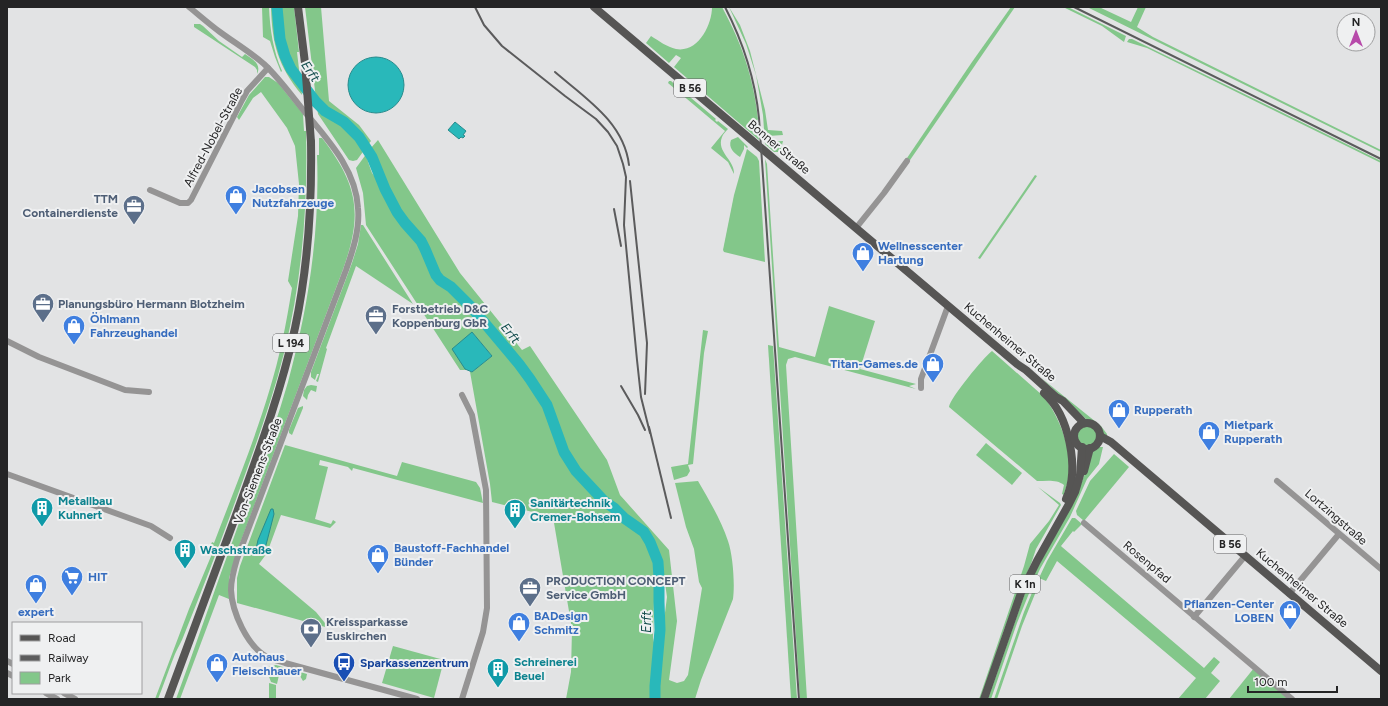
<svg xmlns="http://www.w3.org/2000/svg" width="1388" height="706" font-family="Figtree,sans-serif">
  <rect width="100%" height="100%" fill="#e2e3e4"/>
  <g fill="#83c78a">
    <path d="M 262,7 L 269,7 C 270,30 273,50 282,71 L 281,72 L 275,57 L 270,41 L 263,37 Z"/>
    <path d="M 271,7 L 275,7 L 276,28 L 278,44 L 288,69 L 301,84 L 302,95 C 278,66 272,44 271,7 Z"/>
    <path d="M 278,7 L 294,7 L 299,52 L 297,52 L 300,78 C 283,55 279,36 278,7 Z"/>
    <path d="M 305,7 L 321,7 L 329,101 L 359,125 L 371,141 L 367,146 C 361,136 354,127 345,120 C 335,113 324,109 316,99 Z"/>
    <path d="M 712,7 L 722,7 C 742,44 753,76 758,119 L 757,121 L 759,140 L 674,67 L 681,58 L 676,55 L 669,63 L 646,43 L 651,36 C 659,41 667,47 676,49 C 698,53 712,25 712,7 Z"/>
    <path d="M 729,7 L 740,25 L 750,51 L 765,110 L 768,130 L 782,131 L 783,135 L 768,136 L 769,142 L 783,141 L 781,149 L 778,152 L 774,152 L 765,144 L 763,115 L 756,75 L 746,44 Z"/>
    <path d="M 1011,7 L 1015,7 L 908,163 L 905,161 L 972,62 Z"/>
    <path d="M 1063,7 L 1068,7 L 1126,36 L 1124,42 L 1102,26 Z"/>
    <path d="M 1087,7 L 1099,7 L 1131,22 L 1138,7 L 1146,7 L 1137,27 L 1153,37 L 1381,150 L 1381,152 Z"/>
    <path d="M 194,24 L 200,24 L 203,26 L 219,41 L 242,57 L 245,54 C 252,59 262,64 257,74 L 257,70 L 255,67 L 194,27 Z"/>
    <path d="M 1129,39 L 1132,39 L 1381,161 L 1381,163 L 1147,48 L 1127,42 Z"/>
    <path d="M 265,77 L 269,77 L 278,83 L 303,114 L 304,131 L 306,131 C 308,206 302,281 284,353 C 272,401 255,447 238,494 C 221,541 203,588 184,635 C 182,641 178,647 175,654 C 169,669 164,684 158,699 L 155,699 L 189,609 L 214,549 L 210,547 L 212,542 L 214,543 C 239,477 267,411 282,342 C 286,324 289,306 292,288 L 288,281 L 298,216 L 299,184 L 295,146 L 287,128 L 261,92 L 253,98 L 239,120 L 237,117 L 249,95 Z"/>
    <path d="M 669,81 L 671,81 L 716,119 L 715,120 L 717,122 L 718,121 L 728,129 C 726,131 723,134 722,137 C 716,152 735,160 734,174 L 728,162 L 711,148 L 725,131 L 668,83 Z"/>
    <path d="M 317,107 C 325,114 333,116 342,122 C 352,129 358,139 365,149 L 357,160 L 353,161 L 349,160 L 318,114 Z"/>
    <path d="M 738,137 L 748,147 L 747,148 L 744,145 L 744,149 L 740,157 C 734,153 728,148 731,140 Z"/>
    <path d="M 319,138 L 322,138 C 359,186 363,215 342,272 L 239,546 L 229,578 L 229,599 L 219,595 L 180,699 L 176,699 C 196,645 214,591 234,537 C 252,486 273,435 288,382 C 308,309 320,232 317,155 L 319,155 Z"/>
    <path d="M 378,140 L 460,273 L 522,350 L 530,346 L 607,460 L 620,495 L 669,550 L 677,621 L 669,680 L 677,683 L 684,681 L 688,675 L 702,588 L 699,582 L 694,549 L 686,527 L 675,483 L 698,481 C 709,500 721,520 728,541 C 733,555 735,585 733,599 L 701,680 L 695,699 L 658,699 L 656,687 L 659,676 L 660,652 L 667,597 L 663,569 L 652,541 L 643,527 L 630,521 L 624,516 L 615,505 L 599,494 L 577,470 L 567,455 L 559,436 L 553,416 L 553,407 L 551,403 L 545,397 L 524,366 L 485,322 L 473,306 L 437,270 L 430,250 L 423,239 L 399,212 L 374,156 L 370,149 Z"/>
    <path d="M 747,149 L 757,157 L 759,161 L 765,262 L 724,252 L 723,250 L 734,195 Z"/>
    <path d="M 367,153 L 368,162 L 372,173 L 379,182 L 392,209 L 402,224 L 418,243 L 425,255 L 432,274 L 439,283 L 449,290 L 470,311 L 518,368 L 528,383 L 541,397 L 555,434 L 556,442 L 565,459 L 573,471 L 589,490 L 601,502 L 612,510 L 631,526 L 643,534 L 654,559 L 658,580 L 654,601 L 653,638 L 655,647 L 651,681 L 652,699 L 566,699 L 571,672 L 572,629 L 553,517 L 492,502 L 490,484 L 470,372 L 472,372 L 492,356 L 472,332 L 466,370 L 460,370 L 366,225 L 363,193 L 356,168 Z"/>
    <path d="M 765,159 L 767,164 L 779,347 L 815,357 L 829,306 L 875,321 L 860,369 L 916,384 L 909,386 L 916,389 L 795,357 L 788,359 L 786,365 L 807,699 L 800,699 Z"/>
    <path d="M 1035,175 L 1037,176 L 980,259 L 978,258 Z"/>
    <path d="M 361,225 L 363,225 L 413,304 L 356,266 L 326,348 L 327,349 L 318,382 L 316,381 L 319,374 L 317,374 L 315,380 L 311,377 L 311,372 L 352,263 L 358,244 Z"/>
    <path d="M 703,330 L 708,331 L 704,353 L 693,464 L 688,465 L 690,471 L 687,476 L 674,480 L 671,467 L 688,464 Z"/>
    <path d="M 768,345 L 773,346 L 797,699 L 791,699 Z"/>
    <path d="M 992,351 L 1042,395 C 1059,414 1073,452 1069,477 C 1068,483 1065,489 1064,495 L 1062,494 L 1064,485 C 1057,479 1046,481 1037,481 L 949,407 C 950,398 984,357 992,351 Z"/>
    <path d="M 1040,377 L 1101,426 L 1107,434 L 1107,436 L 1103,434 L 1097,423 L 1086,419 Z"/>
    <path d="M 311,385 L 317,386 L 316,392 L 311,390 L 308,395 L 307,400 L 303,396 L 304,390 L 307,386 Z"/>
    <path d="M 303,406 L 303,408 L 292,435 L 289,433 L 289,430 L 298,408 Z"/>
    <circle cx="1087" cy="436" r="10"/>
    <path d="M 986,443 L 1022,473 L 1012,485 L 976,455 Z"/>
    <path d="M 285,445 L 397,476 L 402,462 L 476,482 L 480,488 L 483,503 L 353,468 L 352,471 L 348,467 L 320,460 L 319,465 L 328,467 L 315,519 L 331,524 L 333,520 L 336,522 L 330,528 L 281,515 L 267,553 L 259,564 L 316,612 L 329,628 L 237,603 L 237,578 L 240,566 Z"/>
    <path d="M 1099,447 L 1103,447 L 1099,464 L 1087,479 L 1070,517 L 1040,569 L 1030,591 L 1017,623 L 991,699 L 988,699 L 1025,593 C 1039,561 1059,532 1074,500 C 1082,484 1087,467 1092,450 Z"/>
    <path d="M 1114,454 L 1129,467 L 1084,521 L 1077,515 L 1076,511 L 1090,481 Z"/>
    <path d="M 1038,487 L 1060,503 L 1061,505 L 1036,549 L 1031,564 L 1020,588 L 1004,630 L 981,699 L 979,699 L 1024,566 L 1030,544 L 1049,521 L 1059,505 Z"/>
    <path d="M 1072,518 L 1075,518 L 1082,524 L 1074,532 L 1073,531 L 1061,546 L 1062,547 L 1204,668 L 1214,657 L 1220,662 L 1211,673 L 1220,681 L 1205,699 L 1178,699 L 1196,678 L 1057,561 L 1046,581 L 1039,578 L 1047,561 Z"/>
    <path d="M 1036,583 L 1039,584 L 1022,626 L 997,699 L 994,699 L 1024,612 Z"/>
    <path d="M 393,646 L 444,660 L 434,698 L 382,683 Z"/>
    <path d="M 276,665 L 307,674 L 306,679 L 303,681 L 300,676 L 285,671 L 282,675 L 279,675 L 277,684 L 271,682 L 268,674 L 271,673 L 269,666 Z"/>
    <path d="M 1254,668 L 1288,699 L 1229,699 Z"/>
    <path d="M 269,683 L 276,685 L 276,699 L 269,699 Z"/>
  </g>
  <g fill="#29b8ba" stroke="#288c8d">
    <circle cx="376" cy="85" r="28"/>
    <path d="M 455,122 L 466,131 L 463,135 L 465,136 L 463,138 L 461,137 L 459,139 L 448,130 Z"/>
    <path d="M 472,332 L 492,356 L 472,372 L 465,369 L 452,349 Z"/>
    <path d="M 271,509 L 273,509 L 274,514 L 266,545 L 263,550 L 258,551 L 256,549 L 258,540 Z"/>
  </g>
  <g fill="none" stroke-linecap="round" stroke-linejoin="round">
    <path stroke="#29b8ba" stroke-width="11" d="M 277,7 L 280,39 L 285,56 L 291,69 L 316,102 L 325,111 L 344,122 L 359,137 L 372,157 L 385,189 L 397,212 L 405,223 L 421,241 L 425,249 L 436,275 L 440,280 L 451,287 L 472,308 L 519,364 L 530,379 L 547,405 L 564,452 L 576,471 L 604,501 L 614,508 L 624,518 L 644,532 L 650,542 L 658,562 L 659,578 L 659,602 L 660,630 L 655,686 L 655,699"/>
    <g stroke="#959494" stroke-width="6">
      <path d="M 189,7 C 199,15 209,24 220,32 C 235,43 250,52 264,64 C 279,78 291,95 304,111 C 327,139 356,169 358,208 C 360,229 353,250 346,270 L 237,559 C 234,569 231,579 231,590 C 232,612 247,646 267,657 C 273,660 279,661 285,663 L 417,699"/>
      <path d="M 150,190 L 180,203 L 188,203 L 191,200 L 242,100 L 247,91 L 268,68"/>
      <path d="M 856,228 L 884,193 L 907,161"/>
      <path d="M 7,341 L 39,357 L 125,390 L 149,392"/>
      <path d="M 921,388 L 921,379 L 948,306"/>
      <path d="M 7,474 L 151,526 L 170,538"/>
      <path d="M 1277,481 L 1381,569"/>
      <path d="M 1084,523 L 1292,699"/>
      <path d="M 1289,594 L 1339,534"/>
      <path d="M 1194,617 L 1245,556"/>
      <path d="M 7,661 L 13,664"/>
      <path d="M 7,673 L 13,676"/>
      <path d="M 46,693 L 57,699"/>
      <path d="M 64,693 L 75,699"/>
      <path d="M 462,699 L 483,632 L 487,608 L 486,490 L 472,415 L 462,395"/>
    </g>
    <g stroke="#565554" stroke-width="8">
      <path d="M 298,7 L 305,63"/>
      <path d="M 594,7 L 1017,364 L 1026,370 L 1056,397 L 1063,401 L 1084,423"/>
      <path d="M 1044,393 C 1069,415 1080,469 1066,499"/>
      <circle cx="1087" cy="436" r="13"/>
      <path d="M 1100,436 L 1111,442 L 1381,671"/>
      <path d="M 1084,471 L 1090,448"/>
      <path d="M 168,699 C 191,638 213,576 236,515 C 258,454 281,392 295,328 C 308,267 312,205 311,142"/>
      <path d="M 984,699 L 1021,593 L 1037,561 L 1069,504 L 1075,492 L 1080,475 L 1082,447"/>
    </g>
    <g stroke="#5b5b5c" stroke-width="2">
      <path d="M 475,7 L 484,25 L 502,46 L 565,96 L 596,119 L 608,132 L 617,146 L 623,164 L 626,177 L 624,225 L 637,360 L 641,397 L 650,433"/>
      <path d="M 725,7 C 743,42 755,79 759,118 L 799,699"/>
      <path d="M 1074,7 L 1381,159"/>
      <path d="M 555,72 C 585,98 624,122 629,165"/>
      <path d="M 630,181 L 647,343 L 645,394"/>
      <path d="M 614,209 L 621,246"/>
      <path d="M 621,386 L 638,415 L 645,430"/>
      <path d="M 649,427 L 671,518"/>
    </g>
    <path stroke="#565554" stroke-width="8" d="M 305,63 L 311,142"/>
  </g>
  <defs>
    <g id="shop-pin" transform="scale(1.15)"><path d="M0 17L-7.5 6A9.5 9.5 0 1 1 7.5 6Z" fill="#3f7fe0" stroke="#eff0f1"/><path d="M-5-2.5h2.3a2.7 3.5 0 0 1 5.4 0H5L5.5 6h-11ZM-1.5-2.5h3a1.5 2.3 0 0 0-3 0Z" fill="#fff"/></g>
    <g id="office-pin" transform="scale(1.15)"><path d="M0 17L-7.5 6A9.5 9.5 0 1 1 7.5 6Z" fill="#5c6f8a" stroke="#eff0f1"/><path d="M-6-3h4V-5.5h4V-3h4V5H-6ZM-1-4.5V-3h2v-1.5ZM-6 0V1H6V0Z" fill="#fff"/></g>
    <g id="building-pin" transform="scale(1.15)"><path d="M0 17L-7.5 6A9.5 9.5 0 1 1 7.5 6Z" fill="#0f9aa8" stroke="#eff0f1"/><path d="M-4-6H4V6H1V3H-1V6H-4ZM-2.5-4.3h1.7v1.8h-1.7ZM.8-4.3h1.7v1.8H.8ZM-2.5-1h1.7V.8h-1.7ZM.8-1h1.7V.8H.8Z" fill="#fff"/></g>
    <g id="supermarket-pin" transform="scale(1.15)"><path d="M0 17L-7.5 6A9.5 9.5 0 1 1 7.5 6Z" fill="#3f7fe0" stroke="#eff0f1"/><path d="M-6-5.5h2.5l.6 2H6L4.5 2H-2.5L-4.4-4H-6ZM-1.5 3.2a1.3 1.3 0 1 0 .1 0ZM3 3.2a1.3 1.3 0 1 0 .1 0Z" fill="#fff"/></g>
    <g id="bank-pin" transform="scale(1.15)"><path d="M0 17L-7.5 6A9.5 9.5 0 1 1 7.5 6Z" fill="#5c6f8a" stroke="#eff0f1"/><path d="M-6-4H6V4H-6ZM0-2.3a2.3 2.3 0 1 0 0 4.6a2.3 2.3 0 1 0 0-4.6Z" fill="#fff"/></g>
    <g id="bus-pin" transform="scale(1.15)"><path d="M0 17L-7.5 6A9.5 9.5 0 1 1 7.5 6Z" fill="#1a4fb4" stroke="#eff0f1"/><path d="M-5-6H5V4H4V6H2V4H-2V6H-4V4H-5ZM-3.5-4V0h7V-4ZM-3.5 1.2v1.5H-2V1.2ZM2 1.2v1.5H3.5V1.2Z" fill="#fff"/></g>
  </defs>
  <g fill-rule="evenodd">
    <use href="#shop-pin" x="236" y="196"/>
    <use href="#office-pin" x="134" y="206"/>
    <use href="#shop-pin" x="863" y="253"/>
    <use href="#office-pin" x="43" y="304"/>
    <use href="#office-pin" x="376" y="316"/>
    <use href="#shop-pin" x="74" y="326"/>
    <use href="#shop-pin" x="933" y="364"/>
    <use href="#shop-pin" x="1119" y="410"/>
    <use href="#shop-pin" x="1209" y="432"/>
    <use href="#building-pin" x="42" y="508"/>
    <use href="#building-pin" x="515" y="510"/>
    <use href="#building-pin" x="185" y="550"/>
    <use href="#shop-pin" x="378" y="555"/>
    <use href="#supermarket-pin" x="72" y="577"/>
    <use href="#shop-pin" x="36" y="585"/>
    <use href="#office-pin" x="530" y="588"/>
    <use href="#shop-pin" x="1290" y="611"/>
    <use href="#shop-pin" x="519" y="623"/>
    <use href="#bank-pin" x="311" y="629"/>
    <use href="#bus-pin" x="344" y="663"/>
    <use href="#shop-pin" x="217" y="664"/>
    <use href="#building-pin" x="498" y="669"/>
  </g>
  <g text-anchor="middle" stroke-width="4" stroke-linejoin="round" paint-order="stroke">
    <g fill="#eff0f1" stroke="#616162" stroke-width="1">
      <rect x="674" y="79" width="32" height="18" rx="3"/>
      <rect x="273" y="334" width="36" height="18" rx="3"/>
      <rect x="1214" y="535" width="32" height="18" rx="3"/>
      <rect x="1010" y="575" width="30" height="18" rx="3"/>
    </g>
    <g font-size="11" font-weight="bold" fill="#242425">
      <text x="690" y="92">B 56</text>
      <text x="291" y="347">L 194</text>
      <text x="1230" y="548">B 56</text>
      <text x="1025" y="588">K 1n</text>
    </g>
    <g font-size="12" fill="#242425" stroke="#eff0f1">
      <text transform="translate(213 137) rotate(-62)" y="4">Alfred-Nobel-Straße</text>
      <text transform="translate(779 147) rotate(40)" y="4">Bonner Straße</text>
      <text transform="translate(1010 342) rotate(40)" y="4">Kuchenheimer Straße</text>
      <text transform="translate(258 471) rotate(-69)" y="4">Von-Siemens-Straße</text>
      <text transform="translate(1336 517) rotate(41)" y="4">Lortzingstraße</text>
      <text transform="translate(1147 562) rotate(40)" y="4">Rosenpfad</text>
      <text transform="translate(1302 588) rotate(40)" y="4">Kuchenheimer Straße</text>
    </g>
    <g font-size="12" font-weight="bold" fill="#366cbe" stroke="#eff0f1" text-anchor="start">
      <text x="252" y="193">Jacobsen<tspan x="252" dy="14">Nutzfahrzeuge</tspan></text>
      <text x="878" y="250">Wellnesscenter<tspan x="878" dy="14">Hartung</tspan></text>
      <text x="90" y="323">Öhlmann<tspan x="90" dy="14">Fahrzeughandel</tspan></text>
      <text x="918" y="368" text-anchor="end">Titan-Games.de</text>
      <text x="1134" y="414">Rupperath</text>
      <text x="1224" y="429">Mietpark<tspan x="1224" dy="14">Rupperath</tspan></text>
      <text x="394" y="552">Baustoff-Fachhandel<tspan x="394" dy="14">Bünder</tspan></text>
      <text x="88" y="581">HIT</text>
      <text x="1274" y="608" text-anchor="end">Pflanzen-Center<tspan x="1274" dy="14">LOBEN</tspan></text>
      <text x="36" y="616" text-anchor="middle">expert</text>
      <text x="534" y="620">BADesign<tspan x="534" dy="14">Schmitz</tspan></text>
      <text x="232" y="661">Autohaus<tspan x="232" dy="14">Fleischhauer</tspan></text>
    </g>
    <g font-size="12" font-weight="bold" fill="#4e5e75" stroke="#eff0f1" text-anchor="start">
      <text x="118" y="203" text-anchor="end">TTM<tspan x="118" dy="14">Containerdienste</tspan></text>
      <text x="58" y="308">Planungsbüro Hermann Blotzheim</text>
      <text x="392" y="313">Forstbetrieb D&amp;C<tspan x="392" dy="14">Koppenburg GbR</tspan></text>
      <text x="546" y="585">PRODUCTION CONCEPT<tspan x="546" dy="14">Service GmbH</tspan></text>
      <text x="326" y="626">Kreissparkasse<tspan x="326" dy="14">Euskirchen</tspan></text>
    </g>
    <g font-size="12" font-weight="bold" fill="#0d838f" stroke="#eff0f1" text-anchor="start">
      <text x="58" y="505">Metallbau<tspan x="58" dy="14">Kuhnert</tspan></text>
      <text x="530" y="507">Sanitärtechnik<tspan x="530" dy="14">Cremer-Bohsem</tspan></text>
      <text x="200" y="554">Waschstraße</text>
      <text x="514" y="666">Schreinerei<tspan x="514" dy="14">Beuel</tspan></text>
    </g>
    <g font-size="12" font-weight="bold" fill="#164399" stroke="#eff0f1" text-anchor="start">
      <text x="360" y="667">Sparkassenzentrum</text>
    </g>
    <g font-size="13" font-style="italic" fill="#134d4d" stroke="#eff0f1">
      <text transform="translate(311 71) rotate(56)" y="5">Erft</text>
      <text transform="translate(511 333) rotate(51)" y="5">Erft</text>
      <text transform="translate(646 622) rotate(-90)" y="5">Erft</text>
    </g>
  </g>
  <rect width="1388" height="706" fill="none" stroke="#242425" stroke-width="16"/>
  <rect x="12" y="622" width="130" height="72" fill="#eff0f1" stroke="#9e9e9f"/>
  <rect x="20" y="635" width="20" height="6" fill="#565554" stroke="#9e9e9f"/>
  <text x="48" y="642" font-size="12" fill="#242425">Road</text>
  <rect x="20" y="655" width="20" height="6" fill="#5b5b5c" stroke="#9e9e9f"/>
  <text x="48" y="662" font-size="12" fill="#242425">Railway</text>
  <rect x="20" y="672" width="20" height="12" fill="#83c78a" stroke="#9e9e9f"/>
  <text x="48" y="682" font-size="12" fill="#242425">Park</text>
  <g transform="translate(1356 32)"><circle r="19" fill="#eff0f1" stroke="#9e9e9f"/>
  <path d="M0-3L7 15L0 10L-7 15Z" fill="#b74aaa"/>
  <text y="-6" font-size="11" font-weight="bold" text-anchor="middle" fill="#242425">N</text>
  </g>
  <path d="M1248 686v6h89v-6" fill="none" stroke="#242425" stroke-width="2"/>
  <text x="1254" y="686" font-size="12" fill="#242425" stroke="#eff0f1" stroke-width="3" paint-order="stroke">100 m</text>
</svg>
